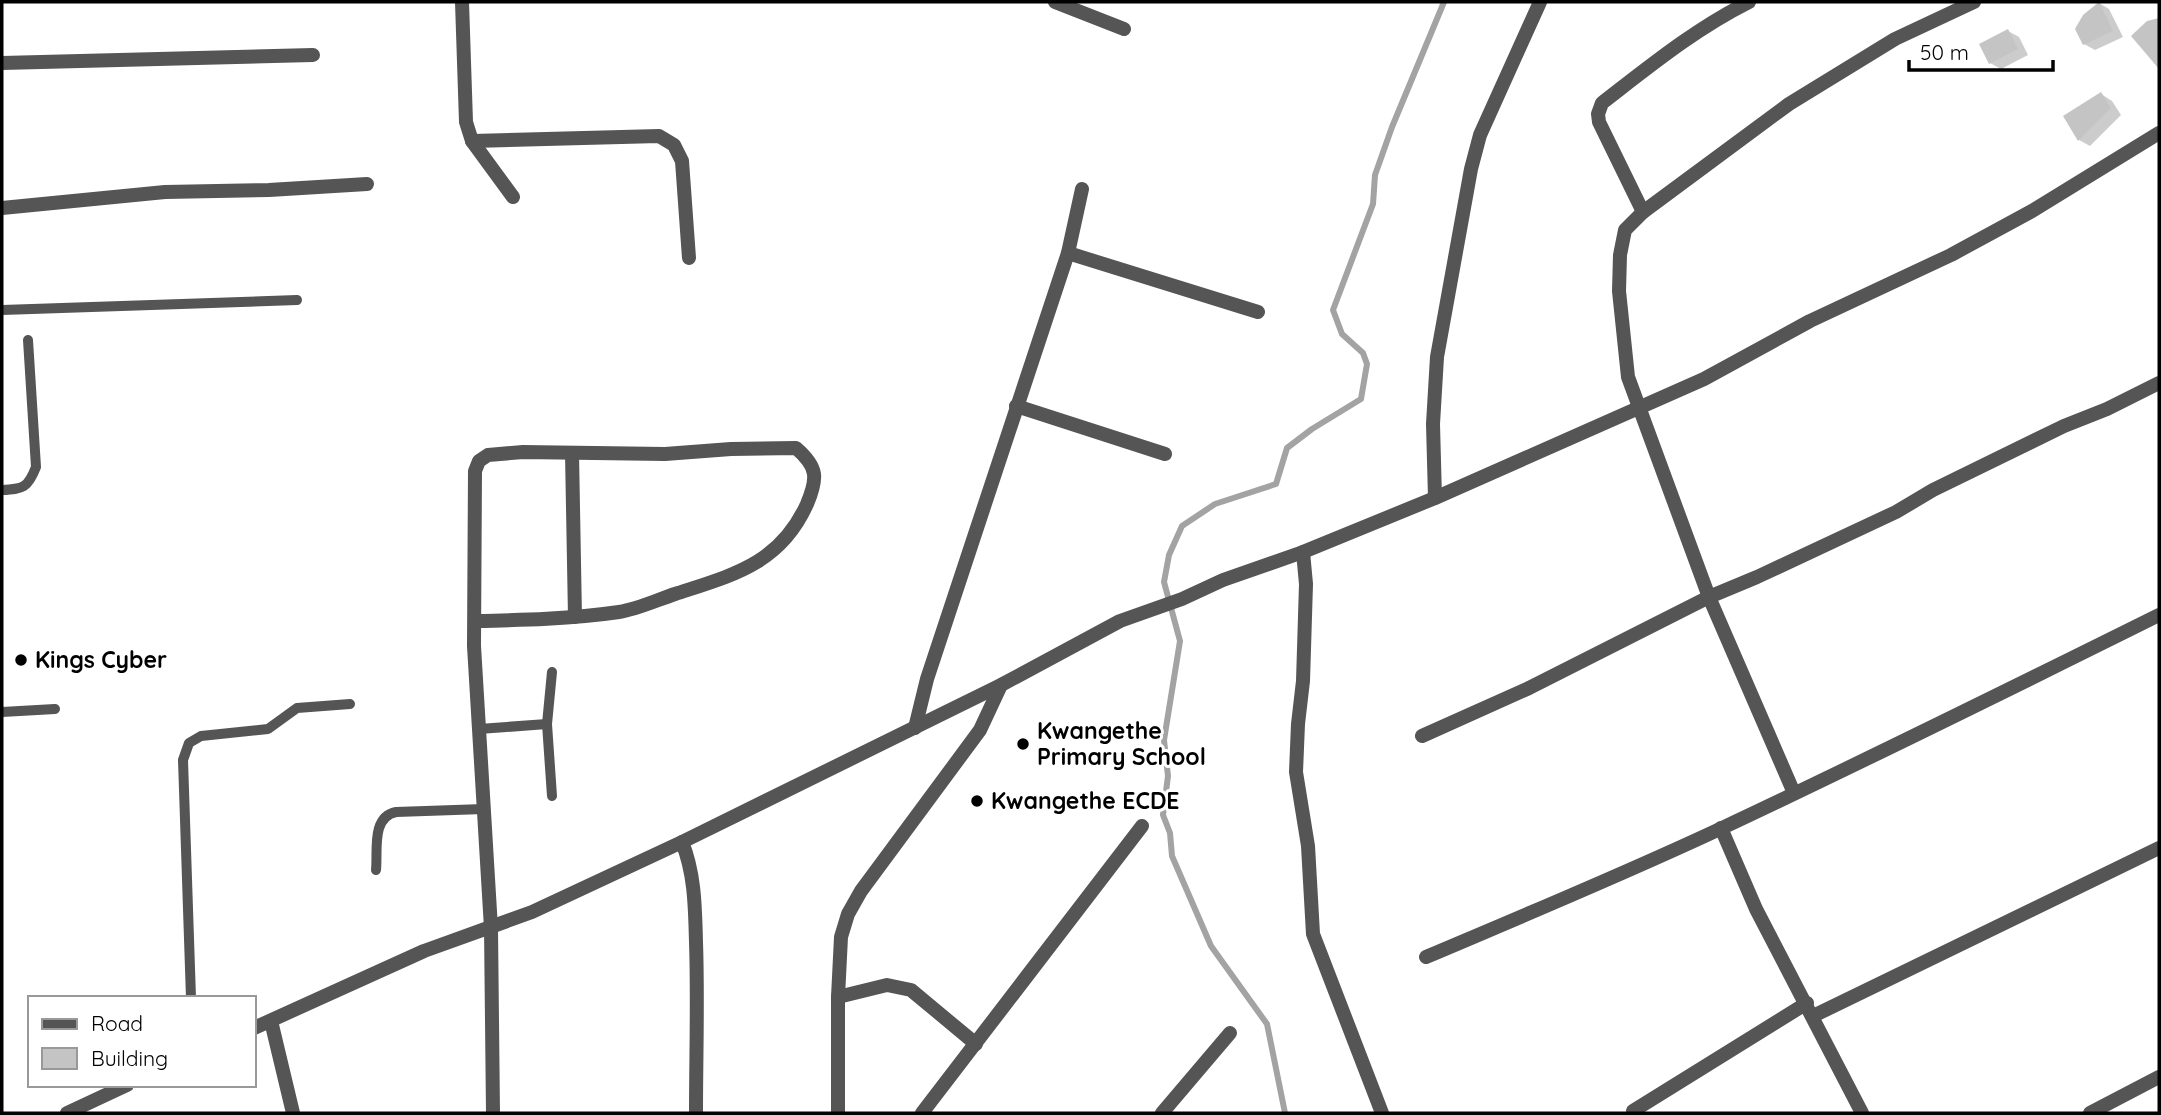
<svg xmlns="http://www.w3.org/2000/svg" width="2161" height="1115" font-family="Quicksand,sans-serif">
  <rect width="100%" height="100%" fill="#fff"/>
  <g fill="#0003">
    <path d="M 2099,3 L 2109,9 L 2123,37 L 2095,50 L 2084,44 Z"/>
    <path d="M 2008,31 L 2019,37 L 2028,55 L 2001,69 L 1990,63 Z"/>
    <path d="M 2101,94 L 2112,101 L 2121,115 L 2090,146 L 2079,140 Z"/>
  </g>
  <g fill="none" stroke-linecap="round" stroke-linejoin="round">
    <path stroke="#a3a3a3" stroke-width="6" d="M 1285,1113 L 1267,1024 L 1211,946 L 1172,856 L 1170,833 L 1163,815 L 1168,776 L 1164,740 L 1180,641 L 1164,582 L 1169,555 L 1182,526 L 1215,504 L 1276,484 L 1287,448 L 1312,429 L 1361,399 L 1367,364 L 1363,353 L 1342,334 L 1333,310 L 1373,204 L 1375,175 L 1392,127 L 1444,2"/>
  </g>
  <g fill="#c4c4c4">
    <path d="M 2099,2 L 2113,31 L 2083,45 L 2075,29 L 2083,15 Z"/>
    <path d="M 2159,18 L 2159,69 L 2131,36 L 2147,21 Z"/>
    <path d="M 2008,29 L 2018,49 L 1989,64 L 1979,44 Z"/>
    <path d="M 2101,92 L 2111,108 L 2078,141 L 2063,116 Z"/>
  </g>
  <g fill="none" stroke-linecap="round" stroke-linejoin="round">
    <g stroke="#555" stroke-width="10">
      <path d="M 2,310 L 297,300"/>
      <path d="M 2,490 C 23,489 28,488 36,467 L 28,340"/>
      <path d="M 552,672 L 547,724 L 552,796"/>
      <path d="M 2,712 L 55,709"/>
      <path d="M 479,729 L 547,724"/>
      <path d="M 376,870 C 378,851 371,817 396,812 L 484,809"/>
      <path d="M 191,998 L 183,760 L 189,743 L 201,736 L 268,729 L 297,708 L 350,704"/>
    </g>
    <g stroke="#555" stroke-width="14">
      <path d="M 462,2 L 466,122 L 472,141 L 513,197"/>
      <path d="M 1055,2 L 1124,29"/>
      <path d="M 2,63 L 313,55"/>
      <path d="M 472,141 L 659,136 L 674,145 L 682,161 L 689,258"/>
      <path d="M 2,208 L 165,192 L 269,190 L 367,184"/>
      <path d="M 1643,212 L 1599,122 L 1598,114 L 1602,103 C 1650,66 1695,29 1749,2"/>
      <path d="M 1068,253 L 1258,312"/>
      <path d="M 1016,406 L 1165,454"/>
      <path d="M 572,453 L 575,617"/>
      <path d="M 1435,498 L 1433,424 L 1437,357 L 1471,169 L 1480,135 L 1540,2"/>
      <path d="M 1303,552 L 1306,584 L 1303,681 L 1298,724 L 1296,772 L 1308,846 L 1313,934 L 1382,1113"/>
      <path d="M 475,621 C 523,620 571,619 619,612 C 638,609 657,600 675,594 C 733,575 780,564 807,504 C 818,478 818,467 796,448 L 731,449 L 665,454 L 523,452 L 488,455 L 479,461 L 475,471 L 474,646 L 491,928 L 493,1113"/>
      <path d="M 915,728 L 927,679 L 1068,253 L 1082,189"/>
      <path d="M 1422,736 L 1529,688 L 1709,597 L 1757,577 L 1896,512 L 1933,490 L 2064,426 L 2107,409 L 2159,383"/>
      <path d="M 1794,793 L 1709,597 L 1628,377 L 1619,291 L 1620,255 L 1625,230 L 1643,212 L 1789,104 L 1895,39 L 1974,2"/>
      <path d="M 1721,828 L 1756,909 L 1862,1113"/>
      <path d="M 682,842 C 695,874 695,908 696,942 C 698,999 696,1056 696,1113"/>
      <path d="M 1426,957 C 1525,915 1624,874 1722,828 C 1869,759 2014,687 2159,615"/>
      <path d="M 838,997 L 887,985 L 911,990 L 976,1044"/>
      <path d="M 1813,1016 L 2159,848"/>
      <path d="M 271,1021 L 293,1113"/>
      <path d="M 254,1028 L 424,951 L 532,912 L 682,842 L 1001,685 L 1120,621 L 1182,599 L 1223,580 L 1303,552 L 1435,498 L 1704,379 L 1810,321 L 1951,255 L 2032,211 L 2159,133"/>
      <path d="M 1633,1111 L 1807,1003"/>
      <path d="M 67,1113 L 127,1085"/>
      <path d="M 838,1113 L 838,997 L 841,937 L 848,914 L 861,891 L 980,730 L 1001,685"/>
      <path d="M 922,1113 L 1142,826"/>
      <path d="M 1162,1113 L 1230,1033"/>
      <path d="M 2090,1113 L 2159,1077"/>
    </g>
  </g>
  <g fill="#000" stroke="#fff" stroke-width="2.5">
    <circle cx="21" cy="660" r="7"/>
    <circle cx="1023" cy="744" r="7"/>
    <circle cx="977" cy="801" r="7"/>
  </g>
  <g text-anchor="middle" stroke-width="6" stroke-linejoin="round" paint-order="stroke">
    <g font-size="23" font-weight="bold" fill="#000" stroke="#fff" text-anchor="start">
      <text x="35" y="668">Kings Cyber</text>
      <text x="1037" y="739">Kwangethe<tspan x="1037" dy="26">Primary School</tspan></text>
      <text x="991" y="809">Kwangethe ECDE</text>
    </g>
  </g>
  <rect width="2161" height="1115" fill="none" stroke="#000000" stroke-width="7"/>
  <rect x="28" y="996" width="228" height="91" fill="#ffffff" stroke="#999999" stroke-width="2"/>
  <rect x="42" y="1019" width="35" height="10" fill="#555555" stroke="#999999" stroke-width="2"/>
  <text x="91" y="1031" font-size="21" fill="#000000">Road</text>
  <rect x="42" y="1048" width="35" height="21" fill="#c4c4c4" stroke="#999999" stroke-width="2"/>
  <text x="91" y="1066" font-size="21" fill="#000000">Building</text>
  <path d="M1909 60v10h144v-10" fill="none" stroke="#000000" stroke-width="3.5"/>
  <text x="1920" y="60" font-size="21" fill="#000000" stroke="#ffffff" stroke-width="5" paint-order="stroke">50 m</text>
</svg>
